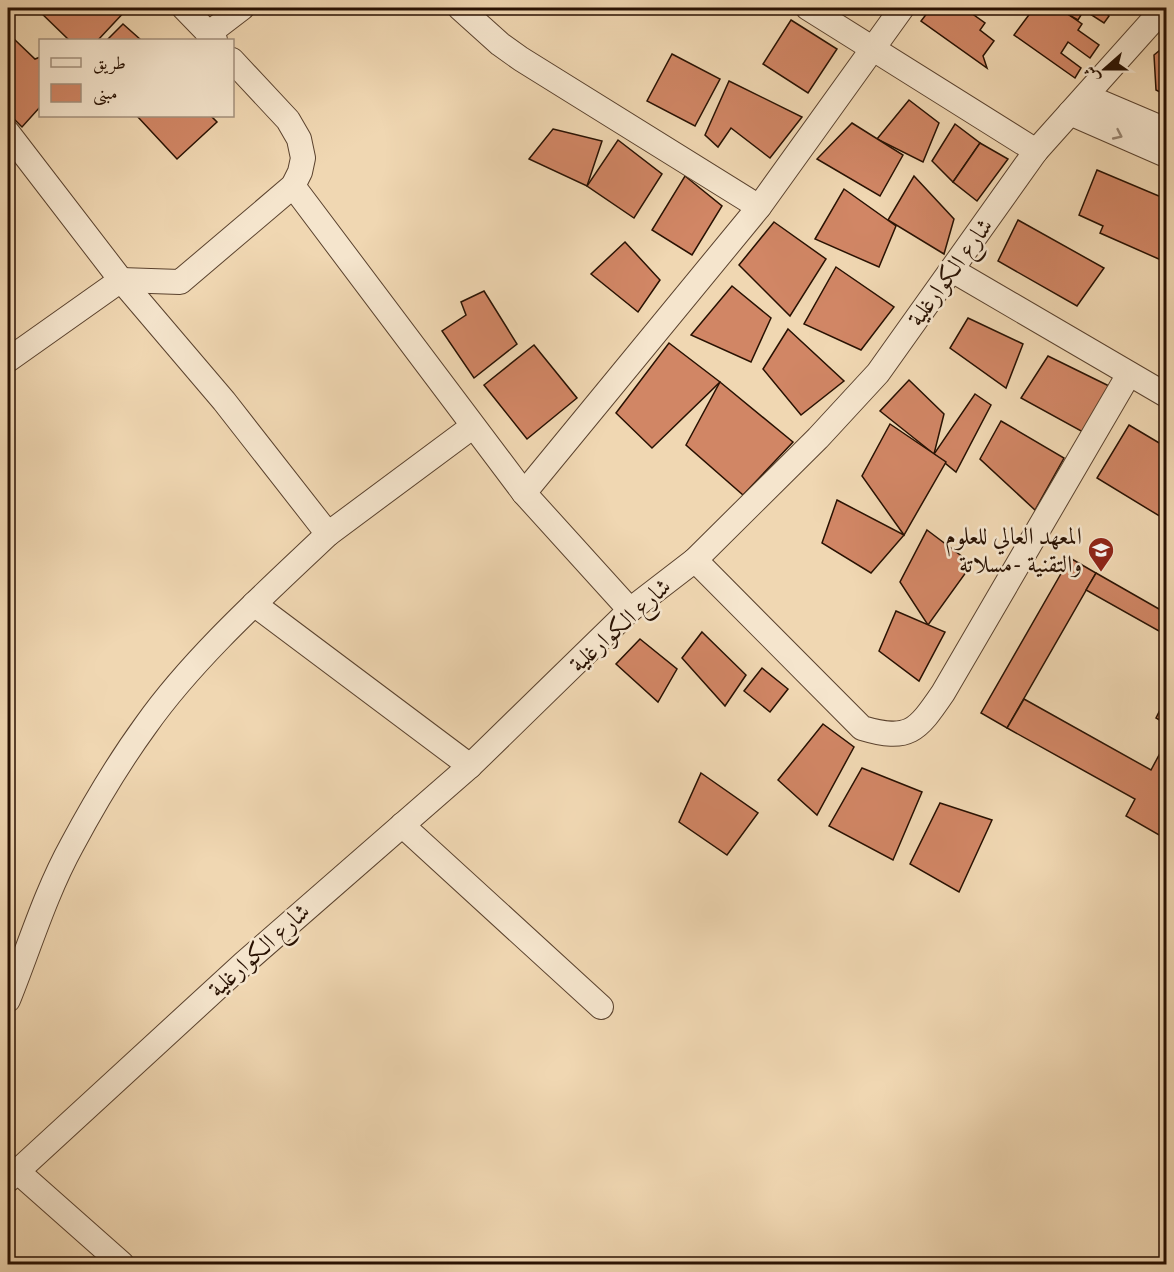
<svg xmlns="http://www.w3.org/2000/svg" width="1174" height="1272" font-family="'IM FELL Great Primer',Amiri,serif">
  <rect width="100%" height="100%" fill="#f0d7b2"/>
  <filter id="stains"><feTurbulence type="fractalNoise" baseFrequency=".00333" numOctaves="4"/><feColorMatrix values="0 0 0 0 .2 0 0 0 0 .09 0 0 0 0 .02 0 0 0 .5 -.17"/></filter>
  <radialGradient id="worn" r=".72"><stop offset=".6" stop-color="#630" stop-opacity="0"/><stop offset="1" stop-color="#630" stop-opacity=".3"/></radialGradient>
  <g fill="#d18665" stroke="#281102" stroke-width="1.5">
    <path d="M 36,8 L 128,8 L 98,40 L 69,40 Z"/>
    <path d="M 931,8 L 964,8 L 985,23 L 980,30 L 994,41 L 983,56 L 987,68 L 921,21 Z"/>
    <path d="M 1034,8 L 1059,8 L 1082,24 L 1078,30 L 1099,45 L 1090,58 L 1068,42 L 1061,53 L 1081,68 L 1075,78 L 1014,35 Z"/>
    <path d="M 1064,8 L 1108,8 L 1105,12 L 1109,16 L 1104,23 L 1084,10 L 1078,20 L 1062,11 Z"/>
    <path d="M 791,20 L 837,49 L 808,93 L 763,64 Z"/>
    <path d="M 123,24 L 141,40 L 107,40 Z"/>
    <path d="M 14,39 L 35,59 L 40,57 L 40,107 L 22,127 L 8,113 L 8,46 Z"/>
    <path d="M 1166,45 L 1166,95 L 1156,90 L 1154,55 Z"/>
    <path d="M 672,54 L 720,79 L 695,126 L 647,101 Z"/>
    <path d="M 729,81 L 802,117 L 770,158 L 731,128 L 718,147 L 705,135 Z"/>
    <path d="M 909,100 L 939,123 L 923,162 L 877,139 Z"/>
    <path d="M 137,116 L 211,116 L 217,122 L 177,159 Z"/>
    <path d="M 852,123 L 903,155 L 880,196 L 817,159 Z"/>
    <path d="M 955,124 L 980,143 L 953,182 L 932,161 Z"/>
    <path d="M 553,129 L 602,141 L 587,186 L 529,159 Z"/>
    <path d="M 618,140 L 662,174 L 634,218 L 587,186 Z"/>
    <path d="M 980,143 L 1008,159 L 977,201 L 953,182 Z"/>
    <path d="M 1097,170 L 1166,199 L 1166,249 L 1161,260 L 1100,233 L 1103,226 L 1079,215 Z"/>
    <path d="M 685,176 L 722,206 L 692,255 L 652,230 Z"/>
    <path d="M 914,176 L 954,219 L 944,254 L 888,220 Z"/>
    <path d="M 844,189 L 896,226 L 879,267 L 815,239 Z"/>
    <path d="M 1018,220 L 1104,268 L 1077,306 L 998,261 Z"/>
    <path d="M 774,222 L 826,259 L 790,316 L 739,265 Z"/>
    <path d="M 625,242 L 660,280 L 638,312 L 591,274 Z"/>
    <path d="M 836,267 L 894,307 L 861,350 L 804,324 Z"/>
    <path d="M 732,286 L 771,318 L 751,362 L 691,335 Z"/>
    <path d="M 484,291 L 517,344 L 474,378 L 442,331 L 466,315 L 461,302 Z"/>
    <path d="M 968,318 L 1023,344 L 1006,388 L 950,348 Z"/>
    <path d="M 788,329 L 844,381 L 801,415 L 763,369 Z"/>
    <path d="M 669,343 L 720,382 L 652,448 L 616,413 Z"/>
    <path d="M 534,345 L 577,398 L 527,439 L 484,385 Z"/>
    <path d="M 1048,356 L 1109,386 L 1092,437 L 1021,398 Z"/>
    <path d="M 909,380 L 944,414 L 934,454 L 880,411 Z"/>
    <path d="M 720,382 L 793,442 L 743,495 L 686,445 Z"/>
    <path d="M 975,394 L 991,405 L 956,472 L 934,454 Z"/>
    <path d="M 1001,421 L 1064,458 L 1035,510 L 980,459 Z"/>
    <path d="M 890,424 L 946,462 L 904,535 L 862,476 Z"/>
    <path d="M 1129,425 L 1166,447 L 1166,520 L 1097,478 Z"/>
    <path d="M 837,500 L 904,535 L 871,573 L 822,543 Z"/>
    <path d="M 927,530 L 972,564 L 928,625 L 900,582 Z"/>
    <path d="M 1070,558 L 1096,573 L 1007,728 L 981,713 Z"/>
    <path d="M 1096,573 L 1166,613 L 1166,635 L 1086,590 Z"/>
    <path d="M 896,611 L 945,632 L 919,681 L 879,651 Z"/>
    <path d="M 702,632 L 746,675 L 725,706 L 682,658 Z"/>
    <path d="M 640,639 L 677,669 L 658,702 L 616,664 Z"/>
    <path d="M 762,668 L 788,689 L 770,712 L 744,691 Z"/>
    <path d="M 1166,698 L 1166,724 L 1156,718 Z"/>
    <path d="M 1024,699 L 1151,770 L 1166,742 L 1166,839 L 1126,816 L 1135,799 L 1007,728 Z"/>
    <path d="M 823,724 L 854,747 L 817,815 L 778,780 Z"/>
    <path d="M 862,768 L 922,792 L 893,860 L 829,826 Z"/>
    <path d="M 701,773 L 758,813 L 727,855 L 679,822 Z"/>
    <path d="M 940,803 L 992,820 L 959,892 L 910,864 Z"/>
  </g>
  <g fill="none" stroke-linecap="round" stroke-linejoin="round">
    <g stroke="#5a422e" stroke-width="26">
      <g id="street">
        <path d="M 184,8 L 215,40"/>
        <path d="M 460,8 L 500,44 L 521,59 L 759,207"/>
        <path d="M 808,8 L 1036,151"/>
        <path d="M 208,34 L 242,8"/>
        <path d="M 1086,96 L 1166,130"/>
        <path d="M 1070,113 L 1166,155"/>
        <path d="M 8,133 L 121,280 L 224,401 L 328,534 L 472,427"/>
        <path d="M 293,186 L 524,493 L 630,610"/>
        <path d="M 952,270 L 1166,395"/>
        <path d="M 8,360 L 121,280 L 180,282 L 293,186 L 300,172 L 303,158 L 299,139 L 288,120 L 232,60"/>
        <path d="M 524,493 L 759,207 L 902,8"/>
        <path d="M 695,560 L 862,728 C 909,742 917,731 943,693 L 1129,374"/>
        <path d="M 254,604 L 470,766"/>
        <path d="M 402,825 L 601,1007"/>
        <path d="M 8,1000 C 29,948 45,894 72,845 C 94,804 119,762 146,725 C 194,657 268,591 328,534"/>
        <path d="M 17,1171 L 122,1264"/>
        <path d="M 8,1180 L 243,964 L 470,766 L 630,610 L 695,560 L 818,438 L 878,373 L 1036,151 L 1164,8"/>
      </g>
    </g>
    <use href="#street" stroke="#f5e5cd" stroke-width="24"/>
  </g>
  <defs><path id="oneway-chevron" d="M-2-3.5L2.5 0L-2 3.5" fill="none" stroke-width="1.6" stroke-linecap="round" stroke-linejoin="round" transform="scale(1.5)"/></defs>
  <use stroke="#998672" href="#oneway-chevron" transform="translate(1118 135) rotate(25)"/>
  <defs>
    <g id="university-pin" transform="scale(1.35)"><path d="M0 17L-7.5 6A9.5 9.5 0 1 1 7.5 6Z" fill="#8f2418" stroke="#f5e5cd"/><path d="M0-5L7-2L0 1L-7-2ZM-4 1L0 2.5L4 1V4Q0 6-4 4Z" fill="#fff"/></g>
  </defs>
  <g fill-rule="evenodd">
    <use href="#university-pin" x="1101" y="550"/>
  </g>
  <g text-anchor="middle" stroke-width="5" stroke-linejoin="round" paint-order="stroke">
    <g font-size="24" fill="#281102" stroke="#f5e5cd">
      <text transform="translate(950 272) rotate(-54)" y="8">شارع الكوارغلية</text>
      <text transform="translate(620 625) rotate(-42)" y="8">شارع الكوارغلية</text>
      <text transform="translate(259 950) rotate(-42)" y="8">شارع الكوارغلية</text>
    </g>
    <g font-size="24" fill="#281102" stroke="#f5e5cd" text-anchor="end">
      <text x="1082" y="544">المعهد العالي للعلوم<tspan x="1082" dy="28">والتقنية -مسلاتة</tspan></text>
    </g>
  </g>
  <rect width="1174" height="1272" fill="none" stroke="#f0d7b2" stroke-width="30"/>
  <rect x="9" y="9" width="1156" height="1254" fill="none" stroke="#281102" stroke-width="3"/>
  <rect x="15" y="15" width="1144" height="1242" fill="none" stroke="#281102" stroke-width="1.5"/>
  <rect x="39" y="39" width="195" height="78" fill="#f5e5cd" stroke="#a3907c" stroke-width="1.5"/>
  <rect x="51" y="58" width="30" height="9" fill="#f5e5cd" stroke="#a3907c" stroke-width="1.5"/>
  <text x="93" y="69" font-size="18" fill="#281102">طريق</text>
  <rect x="51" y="84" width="30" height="18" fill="#d18665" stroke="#a3907c" stroke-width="1.5"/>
  <text x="93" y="99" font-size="18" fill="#281102">مبنى</text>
  <g transform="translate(1105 69) rotate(249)" stroke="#f5e5cd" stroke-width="4.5" paint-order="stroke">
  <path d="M0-4.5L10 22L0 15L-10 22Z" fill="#281102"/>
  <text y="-9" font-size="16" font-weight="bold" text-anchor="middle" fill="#281102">ش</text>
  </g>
  <rect width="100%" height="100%" filter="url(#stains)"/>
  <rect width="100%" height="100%" fill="url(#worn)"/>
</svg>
